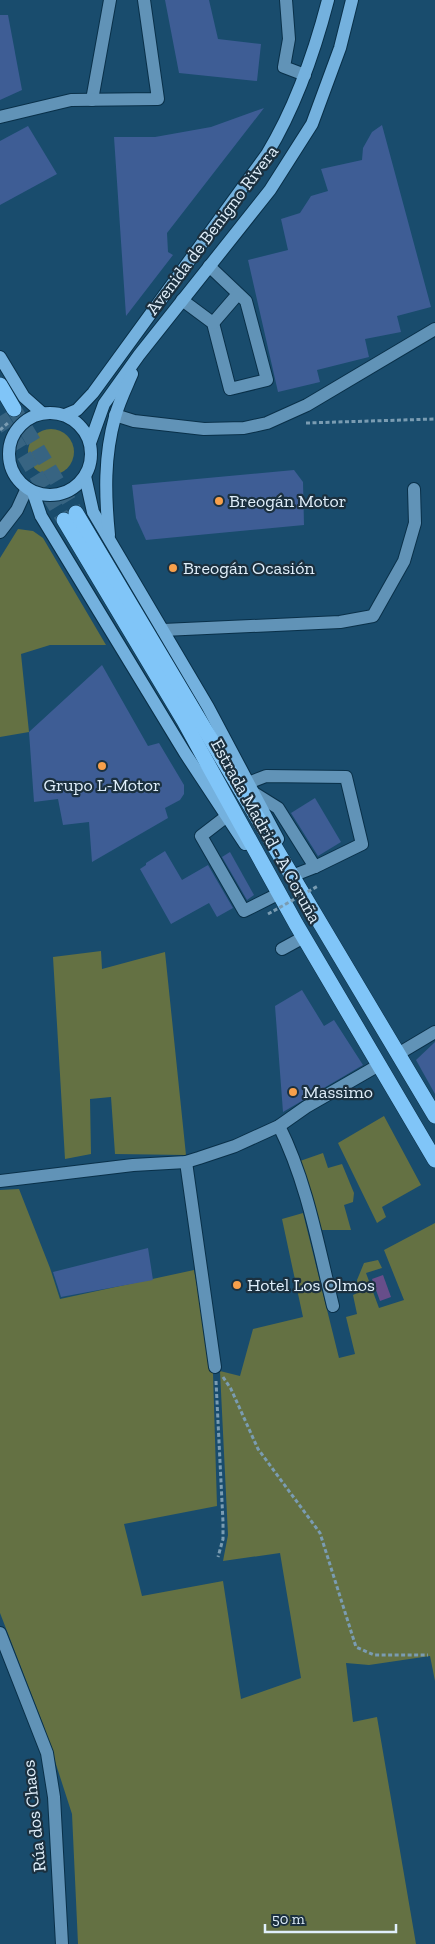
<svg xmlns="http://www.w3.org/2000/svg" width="435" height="1944" font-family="'Zilla Slab',serif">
  <rect width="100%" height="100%" fill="#194c6d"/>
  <g fill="#647143">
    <circle cx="51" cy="452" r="23"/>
    <path d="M 18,529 L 33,531 L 43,538 L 106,645 L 50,645 L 21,654 L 29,732 L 0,737 L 0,558 Z"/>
    <path d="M 101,951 L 102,969 L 165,952 L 186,1155 L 115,1154 L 111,1097 L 90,1099 L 91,1154 L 65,1159 L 53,957 Z"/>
    <path d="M 384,1116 L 421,1185 L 382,1207 L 386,1217 L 377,1223 L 338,1143 Z"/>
    <path d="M 323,1153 L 328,1168 L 342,1164 L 354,1193 L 353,1202 L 344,1205 L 351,1230 L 322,1230 L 319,1226 L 300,1161 Z"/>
    <path d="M 19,1189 L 50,1268 L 60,1299 L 194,1270 L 213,1373 L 217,1506 L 124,1524 L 142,1596 L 223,1581 L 241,1699 L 301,1678 L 280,1553 L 223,1561 L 228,1535 L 220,1371 L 240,1376 L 253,1329 L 303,1317 L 282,1219 L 303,1213 L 339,1358 L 355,1354 L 346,1317 L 357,1314 L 353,1295 L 359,1292 L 357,1280 L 364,1263 L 378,1260 L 382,1268 L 366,1273 L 379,1308 L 404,1300 L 384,1250 L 435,1223 L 435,1681 L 430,1656 L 369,1665 L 346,1663 L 353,1722 L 377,1717 L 416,1944 L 78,1944 L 72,1814 L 43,1724 L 0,1613 L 0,1190 Z"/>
  </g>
  <path fill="#674e8a" d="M 383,1275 L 391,1297 L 380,1301 L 372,1279 Z"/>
  <g fill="#3e5d95">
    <path d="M 165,0 L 209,0 L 218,39 L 261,44 L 257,81 L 179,73 Z"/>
    <path d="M 0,15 L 8,15 L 22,90 L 0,100 Z"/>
    <path d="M 264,108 L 167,233 L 168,252 L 173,255 L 126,316 L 114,137 L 155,137 L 211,127 Z"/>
    <path d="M 382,125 L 431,307 L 397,316 L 401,332 L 365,339 L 369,357 L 317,370 L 320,382 L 278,392 L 248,260 L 288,250 L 281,219 L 300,213 L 311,196 L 328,191 L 321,169 L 362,160 L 363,148 L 372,132 Z"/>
    <path d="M 28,126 L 57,174 L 0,205 L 0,141 Z"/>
    <path d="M 294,470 L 303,482 L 304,525 L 146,540 L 136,518 L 132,485 Z"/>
    <path d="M 102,665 L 148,746 L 159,743 L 184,785 L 184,794 L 180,800 L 165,808 L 168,818 L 92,862 L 89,822 L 63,825 L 58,799 L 34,802 L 29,732 Z"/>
    <path d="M 315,798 L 341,842 L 318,856 L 291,813 Z"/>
    <path d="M 165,851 L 182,880 L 208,865 L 233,908 L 217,917 L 209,903 L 171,924 L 140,869 L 146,865 L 146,863 Z"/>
    <path d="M 230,852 L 254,895 L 247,900 L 222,857 Z"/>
    <path d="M 302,990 L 324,1026 L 334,1020 L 363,1065 L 283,1112 L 275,1006 Z"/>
    <path d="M 435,1042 L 435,1094 L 416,1060 Z"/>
    <path d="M 148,1248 L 153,1280 L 61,1297 L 53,1272 Z"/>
  </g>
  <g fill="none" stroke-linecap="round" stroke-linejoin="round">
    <g stroke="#376482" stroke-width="15" stroke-dasharray="15 8" stroke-linecap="butt">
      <path d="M 14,409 L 76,513"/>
      <path d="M 0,416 L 64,520"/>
    </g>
    <g stroke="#093049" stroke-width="14">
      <g id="minor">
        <path d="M 286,0 L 289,39 L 284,67 L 305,75"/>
        <path d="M 92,100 L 110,0"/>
        <path d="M 0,117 L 71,100 L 158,99 L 144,0"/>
        <path d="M 182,300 L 213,323 L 230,389 L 267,380 L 246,301 L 209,266"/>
        <path d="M 213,323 L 238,294"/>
        <path d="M 115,415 L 134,421 L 204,429 L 244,428 L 267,423 L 307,405 L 435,329"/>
        <path d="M 0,532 L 17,510 L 27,488"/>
        <path d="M 163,630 L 340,622 L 373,616 L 404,561 L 415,523 L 414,489"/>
        <path d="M 248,783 L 266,776 L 346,777 L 362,844 L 315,867"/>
        <path d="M 254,793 L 278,808 L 315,867 L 297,874"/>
        <path d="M 227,816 L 201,836 L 244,911 L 278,894"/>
        <path d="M 282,949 L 304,937"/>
        <path d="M 398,1054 L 435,1032"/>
        <path d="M 279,1126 C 307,1182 318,1245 333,1306"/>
        <path d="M 186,1162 L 215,1367"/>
        <path d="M 0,1181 L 133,1165 L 186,1162 L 199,1158 L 235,1146 L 279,1126 L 306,1107 L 379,1065"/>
        <path d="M 0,1633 L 47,1753 L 54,1797 L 62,1944"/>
      </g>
    </g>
    <g stroke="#093049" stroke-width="14">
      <g id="major">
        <path d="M 0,357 L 24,397 L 42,413"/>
        <circle cx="50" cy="454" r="41"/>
        <path d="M 65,415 L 77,410 L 93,393 L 267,154 C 296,106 314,54 328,0"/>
        <path d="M 90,443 L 104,404 L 139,355 L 270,190 L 312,124 L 340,48 L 352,0"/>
        <path d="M 85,476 L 93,512 L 208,707 L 278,839"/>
        <path d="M 33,492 L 41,516 L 185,753 L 245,844"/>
        <path d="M 109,535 C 105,495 104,456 115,417 C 119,402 126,388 132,374"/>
      </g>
    </g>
    <g stroke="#093049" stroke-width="16">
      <g id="highway">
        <path d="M 0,385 L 14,409"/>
        <path d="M 76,513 L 435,1116"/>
        <path d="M 64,520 L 184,721 L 296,924 L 435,1160"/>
      </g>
    </g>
    <g stroke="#7a9cb2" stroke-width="3" stroke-dasharray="4 2.5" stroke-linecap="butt">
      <path d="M 306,423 L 435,419"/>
      <path d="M 0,430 L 9,422"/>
      <path d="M 223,1377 L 231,1389 L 258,1449 L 320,1533 L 356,1647 L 374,1655 L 428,1655"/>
      <path d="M 216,1381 L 223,1522 L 223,1539 L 218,1557"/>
    </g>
    <use href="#minor" stroke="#6193b7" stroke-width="12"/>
    <use href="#major" stroke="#74b1de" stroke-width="12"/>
    <use href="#highway" stroke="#80c5f8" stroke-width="15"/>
    <path stroke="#7a9cb2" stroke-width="3" stroke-dasharray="4 2.5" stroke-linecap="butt" d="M 268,914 L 318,886"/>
  </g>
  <g fill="#f8a04b" stroke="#1b303f" stroke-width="2">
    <circle cx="219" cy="501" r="5"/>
    <circle cx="173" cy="568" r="5"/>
    <circle cx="102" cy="766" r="5"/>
    <circle cx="293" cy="1092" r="5"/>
    <circle cx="237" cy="1285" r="5"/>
  </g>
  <g text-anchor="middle" stroke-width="4.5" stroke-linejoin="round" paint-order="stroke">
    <g font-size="18" fill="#e0effb" stroke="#1b303f">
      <text transform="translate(212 230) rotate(-53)" y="6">Avenida de Benigno Rivera</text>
      <text transform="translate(266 831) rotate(61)" y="6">Estrada Madrid - A Coruña</text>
      <text transform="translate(34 1816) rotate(-96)" y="6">Rúa dos Chaos</text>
    </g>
    <g font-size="18" fill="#e0effb" stroke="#1b303f" text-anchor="start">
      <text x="229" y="507">Breogán Motor</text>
      <text x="183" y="574">Breogán Ocasión</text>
      <text x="102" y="791" text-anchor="middle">Grupo L-Motor</text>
      <text x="303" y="1098">Massimo</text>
      <text x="247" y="1291">Hotel Los Olmos</text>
    </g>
  </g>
  <path d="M265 1924v8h131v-8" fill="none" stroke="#e0effb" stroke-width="2.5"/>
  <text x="272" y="1924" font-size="15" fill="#e0effb" stroke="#1b303f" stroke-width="4" paint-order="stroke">50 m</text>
</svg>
